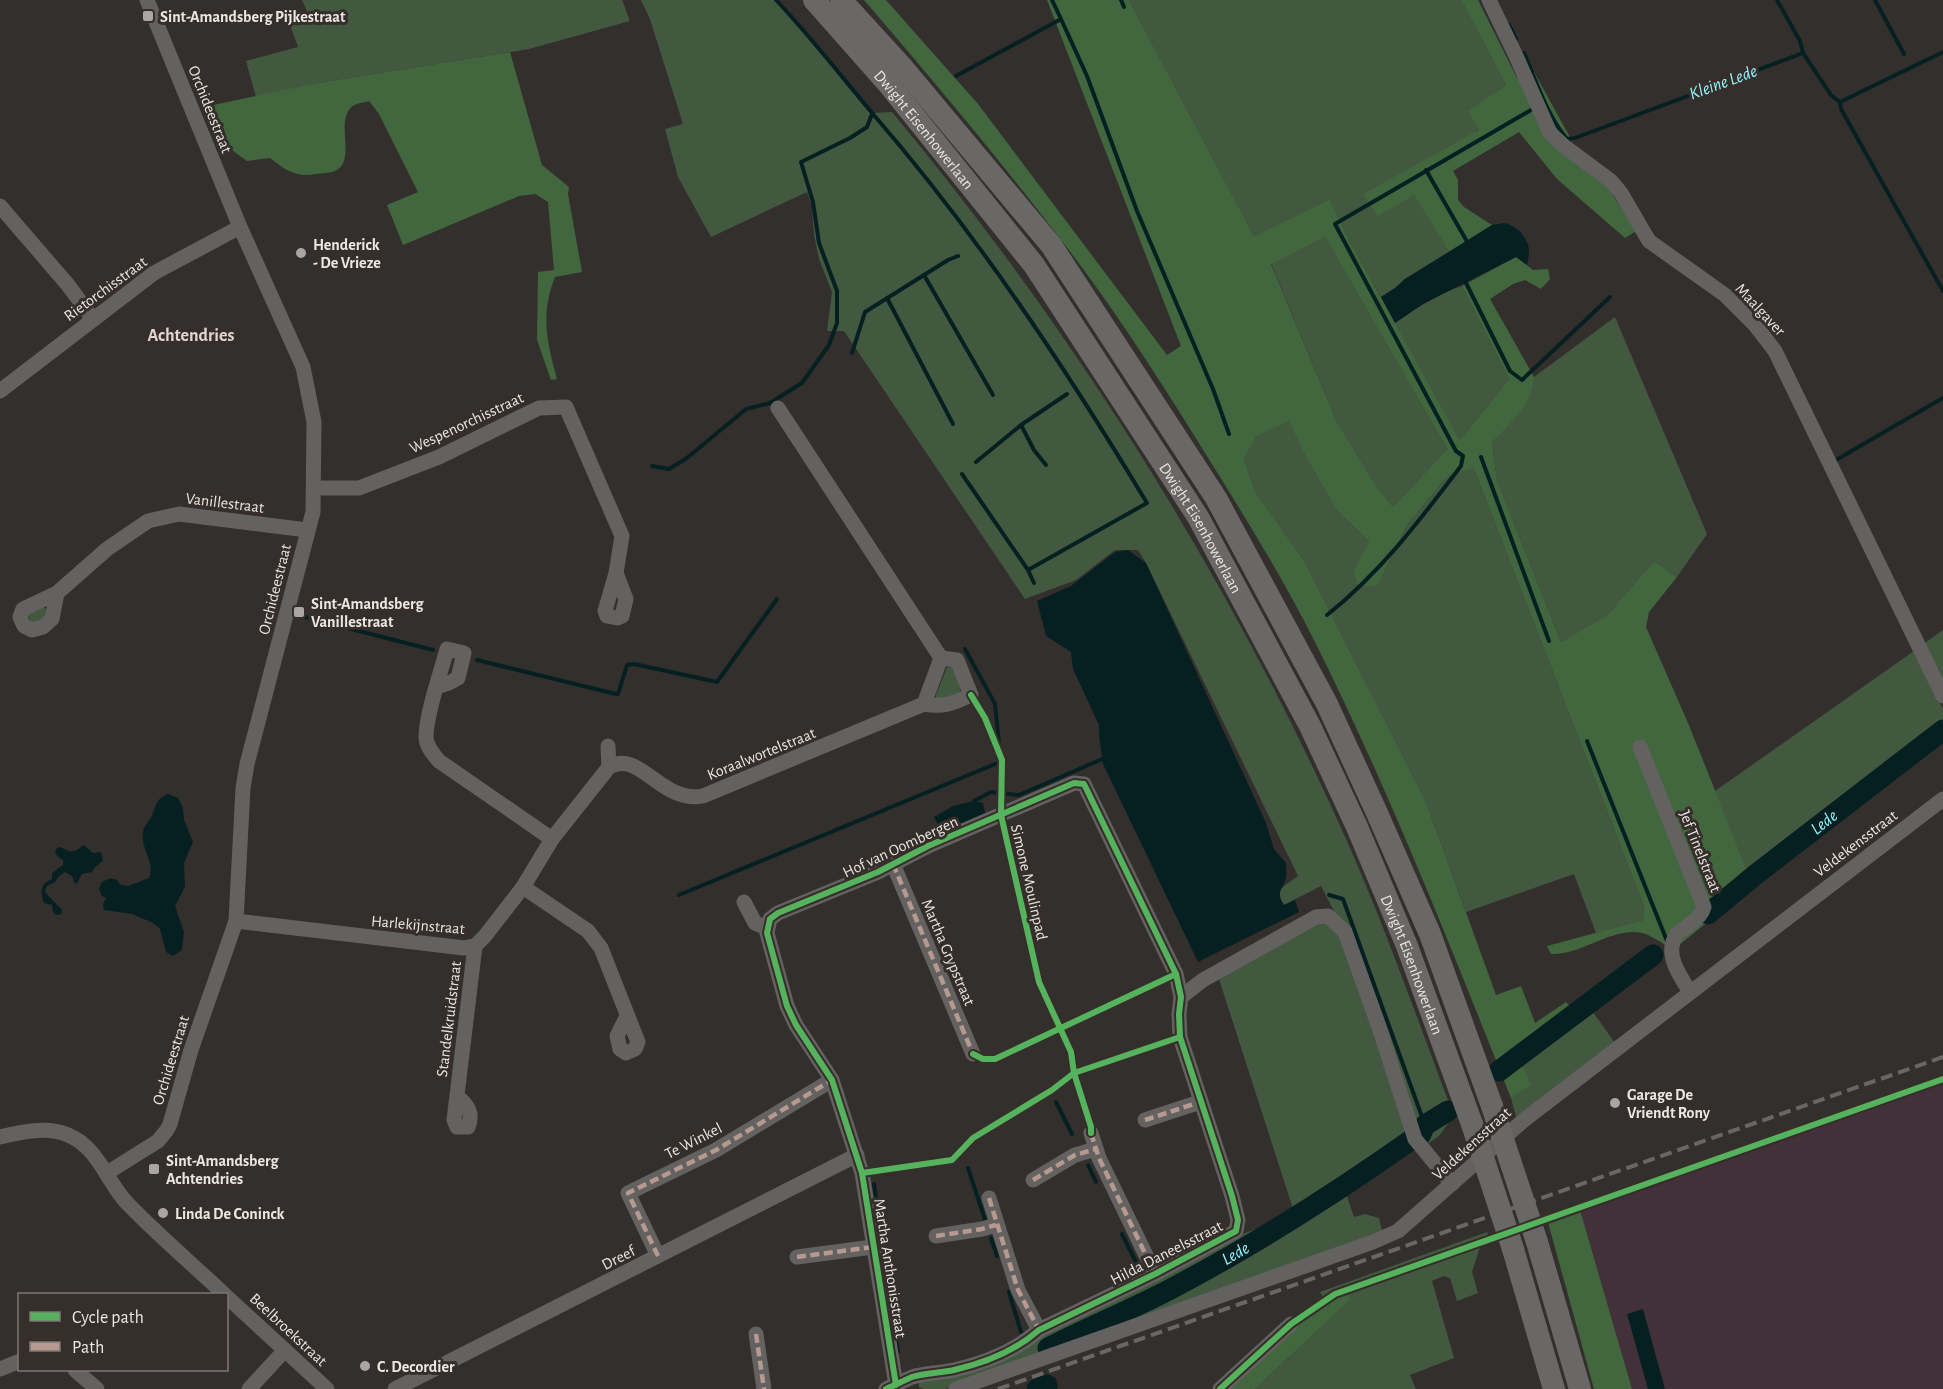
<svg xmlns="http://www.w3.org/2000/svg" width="1943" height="1389" font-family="'Alegreya Sans',sans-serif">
  <rect width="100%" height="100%" fill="#332f2d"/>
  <path fill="#423138" d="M 1943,1074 L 1943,1389 L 1632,1389 L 1578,1203 Z"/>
  <g fill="#425940">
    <path d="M 302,0 L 622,0 L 630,21 L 529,49 L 312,84 L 256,97 L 246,61 L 298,47 L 290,25 L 310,18 Z"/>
    <path d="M 641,0 L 775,0 L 805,32 L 872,113 L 892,112 C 1076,333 1229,578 1347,841 C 1385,927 1416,1015 1449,1103 L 1453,1117 L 1439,1136 L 1426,1145 L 1340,1176 L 1354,1217 L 1365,1214 L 1379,1218 L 1382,1230 L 1377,1235 L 945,1389 L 924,1389 L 919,1387 L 919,1380 L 1037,1337 L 1234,1237 L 1295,1215 L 1218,976 L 1335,913 L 1321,886 L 1284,905 L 1280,898 L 1280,889 L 1298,876 L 1146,563 L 1138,550 L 1115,550 L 1076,580 L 1025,599 L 844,331 L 827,331 L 832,292 L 819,259 L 814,235 L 812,206 L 807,192 L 711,237 L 678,177 L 665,129 L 683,124 L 650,19 Z"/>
    <path d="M 1129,0 L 1461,0 L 1506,85 L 1469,111 L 1479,129 L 1414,194 L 1449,252 L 1405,279 L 1395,288 L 1381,297 L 1347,236 L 1330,199 L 1254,236 Z"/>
    <path d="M 1325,237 L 1447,449 L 1393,507 L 1375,484 L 1336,420 L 1271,263 Z"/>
    <path d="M 1462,286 L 1509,379 L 1460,440 L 1395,323 C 1417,308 1437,294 1462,286 Z"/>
    <path d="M 1615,317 L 1707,534 L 1677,577 L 1654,561 L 1607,615 L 1561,642 L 1497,480 L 1492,442 C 1509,423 1533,403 1534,377 Z"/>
    <path d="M 1289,420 L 1303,452 L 1337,511 L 1369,541 L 1362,557 L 1378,585 L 1407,525 L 1446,478 L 1455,473 L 1474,469 L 1644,906 L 1643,920 L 1596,933 L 1574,874 L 1466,912 L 1426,802 L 1305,562 L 1255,491 L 1244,459 L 1257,436 Z"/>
    <path d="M 43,607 L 47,610 L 46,618 L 35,623 L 31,622 L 28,614 Z"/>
    <path d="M 1943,630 L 1943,684 L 1922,645 Z"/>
    <path d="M 1914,651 L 1943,709 L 1943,742 L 1753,885 L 1715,791 Z"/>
    <path d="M 952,666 L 961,688 L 959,693 L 941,701 L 936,698 L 936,695 L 947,667 Z"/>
    <path d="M 1590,1008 L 1615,1043 L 1516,1117 L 1511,1098 L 1530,1085 L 1519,1058 Z"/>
    <path d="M 1487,1232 L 1492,1244 L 1485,1243 L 1480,1247 L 1472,1272 L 1478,1293 L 1457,1301 L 1450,1278 L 1443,1276 L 1432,1281 L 1454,1358 L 1410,1375 L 1416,1389 L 1255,1389 L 1350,1300 L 1332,1299 L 1327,1303 L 1320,1292 Z"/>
  </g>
  <g fill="#42673f" fill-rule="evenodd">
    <path d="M 864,0 L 886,0 L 978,104 L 1167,355 L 1181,346 L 1047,0 L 1129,0 L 1254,236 L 1330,199 L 1347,236 L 1460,440 L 1509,379 L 1462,286 L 1516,257 L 1533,270 L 1548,269 L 1550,279 L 1541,289 L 1525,280 L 1513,284 L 1490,299 L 1534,377 C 1534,403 1509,424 1492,442 L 1497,480 L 1561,642 L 1607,615 L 1654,561 L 1677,577 L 1649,612 L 1646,627 L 1688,723 L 1753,885 L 1673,950 C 1662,943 1648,932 1634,932 C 1605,932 1580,955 1551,954 L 1547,946 L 1643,920 L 1644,906 L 1474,469 L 1455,473 L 1446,478 L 1407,525 L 1378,585 L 1359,586 L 1353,573 L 1369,541 L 1337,511 L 1303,452 L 1289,421 L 1257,436 L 1244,459 L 1255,491 L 1305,562 L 1426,802 L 1496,995 L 1521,986 L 1535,1023 L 1566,1002 L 1578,1015 L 1519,1058 L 1531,1085 L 1511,1098 C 1450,945 1389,790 1315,642 C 1282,577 1244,515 1205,453 C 1167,391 1127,329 1084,270 C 1014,177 940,88 864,0 ZM 1325,237 L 1447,449 L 1393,507 L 1375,484 L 1336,420 L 1271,264 Z"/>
    <path d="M 1461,0 L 1478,0 L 1517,78 L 1534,72 L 1571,139 L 1558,146 L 1605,183 L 1636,231 L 1625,238 L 1557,179 L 1519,132 L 1453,171 L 1458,180 L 1458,200 L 1464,207 L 1492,225 L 1449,252 L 1414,195 L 1378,216 L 1363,194 L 1479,130 L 1468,111 L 1506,85 Z"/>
    <path d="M 510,52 L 542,165 L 569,187 L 568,194 L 582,272 L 555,277 C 540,315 547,342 557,379 L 551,380 L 537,340 L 538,272 L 554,270 L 548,202 L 535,194 L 519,196 L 403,245 L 387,205 L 418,192 L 379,114 L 369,101 C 362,103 353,103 349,110 C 337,127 356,161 335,171 C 330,173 322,173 316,174 C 297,178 285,170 270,158 L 247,161 C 222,143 215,137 204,107 L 312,84 Z"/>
    <path d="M 1578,1203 L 1632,1389 L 1594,1389 L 1546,1215 Z"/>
    <path d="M 1347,1292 L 1350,1300 L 1255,1389 L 1228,1389 C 1265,1355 1301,1313 1347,1292 Z"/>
  </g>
  <g fill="#062022">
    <path d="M 1504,223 C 1516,225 1528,237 1529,250 C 1529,255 1528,261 1527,265 L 1516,257 L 1423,304 L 1395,323 L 1381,297 L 1395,288 L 1405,279 L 1492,225 Z"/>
    <path d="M 1128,550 L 1146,563 L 1266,823 L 1274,849 L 1286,863 C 1286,868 1287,874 1286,878 C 1283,891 1275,891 1284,905 L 1295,900 L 1299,912 L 1198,962 L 1103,764 L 1099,736 L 1099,725 L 1073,669 L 1071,652 L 1046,636 L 1037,601 L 1071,586 L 1115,552 Z"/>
    <path d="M 168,794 L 178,798 L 183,808 L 184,820 L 193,842 L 184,863 L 185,887 L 175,906 L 184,932 L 182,950 L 173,956 L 166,952 L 160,929 L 153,923 L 132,914 L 104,910 L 103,904 L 106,898 L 101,895 L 99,888 L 102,882 L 110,878 L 117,880 L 121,885 L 128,886 L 149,878 C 156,863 140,848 143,832 C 144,825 149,822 152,816 C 156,805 156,799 168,794 Z"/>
    <path d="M 974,801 L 983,803 L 986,818 L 943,835 L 934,817 L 953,806 Z"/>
    <path d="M 84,845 L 93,853 L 101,852 L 103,861 L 95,867 L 92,872 L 82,874 L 78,882 L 75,884 L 72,876 L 65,872 L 59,876 L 55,882 L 47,886 L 45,892 L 62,910 L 61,914 L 56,915 L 53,912 L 52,905 L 44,903 C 40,891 40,884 52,879 L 52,873 L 63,865 L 63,860 L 57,856 L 55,851 L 58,847 C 64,847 68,853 74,851 C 78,850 80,847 84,845 Z"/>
    <path d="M 1643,1309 L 1665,1389 L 1648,1389 L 1627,1314 Z"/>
  </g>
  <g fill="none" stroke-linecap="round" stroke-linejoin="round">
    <g stroke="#062022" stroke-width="4">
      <path d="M 776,0 C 810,36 841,76 873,114 C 977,234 1065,367 1147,503 L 1028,570"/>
      <path d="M 1121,0 L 1124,7"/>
      <path d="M 1777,0 L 1800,41 L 1803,53"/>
      <path d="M 1875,0 L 1904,54"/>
      <path d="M 1061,19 L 1087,76 L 1137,211 L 1213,389 L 1229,434"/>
      <path d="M 1509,25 L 1516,39"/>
      <path d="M 1524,53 C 1536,81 1547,115 1567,139 L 1575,138 L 1803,53 L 1831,95 L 1840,102 L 1943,52"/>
      <path d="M 956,76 L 1061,19 L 1052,0"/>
      <path d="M 1840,102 L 1841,109 L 1943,291"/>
      <path d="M 1426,170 L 1469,245"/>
      <path d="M 924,275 L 993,395"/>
      <path d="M 1464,279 L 1510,371 L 1522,380 L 1610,297"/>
      <path d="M 887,298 L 953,424"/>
      <path d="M 852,353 L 865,312 L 948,260 L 958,256"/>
      <path d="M 1021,425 L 1034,450 L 1046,465"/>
      <path d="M 1481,457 L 1549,641"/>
      <path d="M 1836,460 L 1943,398"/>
      <path d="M 976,462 L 1021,425 L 1067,394"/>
      <path d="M 652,466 L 669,469 L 687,458 L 746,409 L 770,403 L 802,383 L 829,345 L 837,323 L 837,291 L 819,243 L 813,202 L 801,162 L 850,138 L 867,127 L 872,114"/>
      <path d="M 962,474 L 1028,570 L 1034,583"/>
      <path d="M 1327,615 C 1380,573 1420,520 1461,466 L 1463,456 L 1456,451 L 1335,224 L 1531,110"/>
      <path d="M 305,617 L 433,650"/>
      <path d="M 965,649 L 995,704 L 999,743 L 1002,811"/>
      <path d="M 477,660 L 616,694 L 618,694 L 627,665 L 634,664 L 717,682 L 777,599"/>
      <path d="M 1587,741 L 1667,941"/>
      <path d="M 974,801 L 991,792 L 1019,795 L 1107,757"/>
      <path d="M 679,895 L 1000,762"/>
      <path d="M 1329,895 L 1343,899 L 1425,1125"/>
      <path d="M 1056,1102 L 1072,1134"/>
      <path d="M 1088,1165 L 1096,1182"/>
      <path d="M 968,1168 L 985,1220"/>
      <path d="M 874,1184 L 880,1224"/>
      <path d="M 881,1229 L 882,1243"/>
      <path d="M 1122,1234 L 1138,1266"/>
      <path d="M 991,1238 L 997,1256"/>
      <path d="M 885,1257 L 888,1276"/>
      <path d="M 889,1290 L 890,1298"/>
      <path d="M 1009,1292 L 1021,1332"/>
      <path d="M 892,1308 L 898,1352"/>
    </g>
    <g stroke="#062022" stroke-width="21">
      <path id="s1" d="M 1708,914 L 1755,875 L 1943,730"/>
      <path d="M 1499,1071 L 1653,955"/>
      <path d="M 1420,1136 L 1425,1125 L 1448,1111"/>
      <path id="s2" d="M 1048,1348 C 1087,1328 1128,1311 1167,1291 C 1251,1247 1333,1195 1411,1140"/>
      <path d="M 1037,1389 L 1047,1385"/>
    </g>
    <g stroke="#646161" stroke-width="15">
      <path d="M 1489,0 L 1516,56 L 1550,133 L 1564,146 L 1611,181 L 1621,193 L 1649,241 L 1725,295 L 1755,325 L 1775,351 L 1943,696"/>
      <path d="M 0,206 L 68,285 L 93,319"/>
      <path d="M 0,391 L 154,273 L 240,227"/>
      <path d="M 314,488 L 359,488 L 439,457 L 539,408 L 566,407 L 622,536 L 616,573 L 605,611 L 607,616 L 617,618 L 622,616 L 626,599 L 616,573"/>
      <path d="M 57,593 L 52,619 L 43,627 L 32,630 L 24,626 L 20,617 L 23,609 L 57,593 L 107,549 L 148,521 L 179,514 L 307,530"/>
      <path d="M 437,687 L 449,683 L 458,678 L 464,653 L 447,649 C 441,672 426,714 426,737 C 426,746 433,754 439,761 L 552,839"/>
      <path d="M 924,704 C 943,708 954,703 971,695 L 957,660 L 941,658"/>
      <path d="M 608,746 L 609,767"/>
      <path d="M 1640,747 L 1704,907 C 1702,915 1696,919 1689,925 C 1685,928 1680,931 1677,934 C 1663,953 1680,976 1690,992"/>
      <path d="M 893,864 L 973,1054"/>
      <path d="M 523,887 L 588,931 L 601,948 L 638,1042 L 635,1049 L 626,1053 L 620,1049 L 617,1036 L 627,1016"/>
      <path d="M 744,902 L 755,923 L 767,928"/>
      <path d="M 236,921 L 464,948 L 475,946 L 485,936 L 523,887 L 552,839 L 609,767 C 640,749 661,804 703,796 L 924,704 L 941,658 L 778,408"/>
      <path d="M 1181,997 L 1203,980 L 1316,917 L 1328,916 L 1345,932 L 1380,1030 L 1415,1139 L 1452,1184"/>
      <path d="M 457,1096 C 467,1104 474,1113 468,1127 L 457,1127 L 454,1120 L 475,946"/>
      <path d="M 1145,1120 L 1200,1102"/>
      <path d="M 1091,1133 L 1099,1158 L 1155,1274"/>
      <path d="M 0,1137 C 21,1132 47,1126 68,1135 C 98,1147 107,1182 127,1203 C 158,1235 192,1264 224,1294"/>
      <path d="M 107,1173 L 158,1141 L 167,1130 L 170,1124 L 191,1050 L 236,921 L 243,788 L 247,764 L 313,512 L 314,422 L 303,367 L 240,227 L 147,0"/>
      <path d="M 1033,1180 L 1075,1155 L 1096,1149"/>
      <path d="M 989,1198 L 1018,1290 L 1039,1330"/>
      <path d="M 936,1236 L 982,1229 L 996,1225"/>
      <path d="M 658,1256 L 628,1193 L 716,1150 L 832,1080"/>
      <path d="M 797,1257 L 873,1247"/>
      <path d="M 226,1296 L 327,1389"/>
      <path d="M 756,1334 L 764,1389"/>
      <path d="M 0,1369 L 20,1361"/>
      <path d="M 75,1370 L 97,1389"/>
      <path d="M 249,1389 L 285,1350"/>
      <path d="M 395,1389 L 857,1155"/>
      <path d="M 886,1389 C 895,1385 903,1381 912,1377 C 925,1373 940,1373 954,1370 C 985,1363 1014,1352 1039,1330 L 1155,1274 L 1236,1231 L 1238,1220 L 1232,1196 L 1180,1037 L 1179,1014 L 1181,997 L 1176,974 L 1084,784 L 1074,783 L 928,846 L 878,872 L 778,913 L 770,919 L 767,933 L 787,1006 L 796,1025 L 832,1080 L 862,1173 L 896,1385"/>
      <path d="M 956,1389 L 1373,1242 L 1398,1231 L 1524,1120 L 1943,799"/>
      <path d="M 1220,1389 L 1291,1324"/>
    </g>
    <g stroke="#6a6767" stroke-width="22">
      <path id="s3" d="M 814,0 L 890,86 L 1034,265 L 1198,517 L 1310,726 L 1357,827 L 1407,946 L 1472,1124"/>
      <path d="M 841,0 L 903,68 L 1051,245 L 1216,498 L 1327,704 L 1377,813 L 1430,934 L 1492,1106"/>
      <path d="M 1537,1242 L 1580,1389"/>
      <path d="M 1513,1249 L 1554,1389"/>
    </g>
    <path stroke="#6a6665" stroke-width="4" stroke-dasharray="12 6" stroke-linecap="butt" d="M 998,1389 L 1943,1057"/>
    <g stroke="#6a6767" stroke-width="22">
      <path d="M 1492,1106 L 1537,1242"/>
      <path d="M 1472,1124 L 1513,1249"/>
    </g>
    <g stroke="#b69a8f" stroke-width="4.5" stroke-dasharray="9 4.5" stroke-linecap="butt">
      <path d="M 893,864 L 973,1054"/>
      <path d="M 1145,1120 L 1200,1102"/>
      <path d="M 1091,1133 L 1099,1158 L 1155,1274"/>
      <path d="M 1033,1180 L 1075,1155 L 1096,1149"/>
      <path d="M 989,1198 L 1018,1290 L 1039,1330"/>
      <path d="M 936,1236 L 982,1229 L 996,1225"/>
      <path d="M 658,1256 L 628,1193 L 716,1150 L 832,1080"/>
      <path d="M 797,1257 L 873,1247"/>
      <path d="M 756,1334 L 764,1389"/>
    </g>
    <g stroke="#362e2a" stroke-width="10">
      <g id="cycleway">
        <path d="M 971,695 L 985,718 L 1002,760 L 1001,815 L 1039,982 L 1071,1052 L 1074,1073 L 1091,1127 L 1091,1133"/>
        <path d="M 973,1054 L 983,1059 L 995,1059 L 1176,974"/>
        <path d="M 862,1173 L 952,1160 L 973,1138 L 1052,1090 L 1074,1073 L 1180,1037"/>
        <path d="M 886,1389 C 895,1385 903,1381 912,1377 C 925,1373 940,1373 954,1370 C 985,1363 1014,1352 1039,1330 L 1155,1274 L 1236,1231 L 1238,1220 L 1232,1196 L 1180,1037 L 1179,1014 L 1181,997 L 1176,974 L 1084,784 L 1074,783 L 928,846 L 878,872 L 778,913 L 770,919 L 767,933 L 787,1006 L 796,1025 L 832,1080 L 862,1173 L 896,1385"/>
        <path d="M 1220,1389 L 1291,1324 L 1335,1294 L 1943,1079"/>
      </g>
    </g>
    <use href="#cycleway" stroke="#56b35d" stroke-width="6"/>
  </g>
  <g fill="#aba6a3" stroke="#362e2a" stroke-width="2">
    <rect x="142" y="10" width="12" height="12" rx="3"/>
    <circle cx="301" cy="253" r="6"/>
    <rect x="293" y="606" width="12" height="12" rx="3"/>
    <circle cx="1615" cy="1103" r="6"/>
    <rect x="148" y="1163" width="12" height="12" rx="3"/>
    <circle cx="163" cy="1213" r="6"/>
    <circle cx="365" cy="1366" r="6"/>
  </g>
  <g text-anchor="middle" stroke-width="6" stroke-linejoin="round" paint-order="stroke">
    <g font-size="16" font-weight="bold" fill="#ebe6e3" stroke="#362e2a" text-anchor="start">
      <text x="160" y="22">Sint-Amandsberg Pijkestraat</text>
      <text x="313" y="250">Henderick<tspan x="313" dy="18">- De Vrieze</tspan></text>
      <text x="311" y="609">Sint-Amandsberg<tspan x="311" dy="18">Vanillestraat</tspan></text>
      <text x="1627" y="1100">Garage De<tspan x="1627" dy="18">Vriendt Rony</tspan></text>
      <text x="166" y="1166">Sint-Amandsberg<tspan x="166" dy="18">Achtendries</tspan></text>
      <text x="175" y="1219">Linda De Coninck</text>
      <text x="377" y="1372">C. Decordier</text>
    </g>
    <g font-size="16" fill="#ebe6e3" stroke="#362e2a">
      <text transform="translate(211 109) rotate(68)" y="6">Orchideestraat</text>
      <text dy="6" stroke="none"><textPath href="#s3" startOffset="170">Dwight Eisenhowerlaan</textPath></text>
      <text transform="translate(105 288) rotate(-36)" y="6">Rietorchisstraat</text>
      <text transform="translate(1761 309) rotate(47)" y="6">Maalgaver</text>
      <text transform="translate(466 422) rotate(-25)" y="6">Wespenorchisstraat</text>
      <text transform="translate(225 502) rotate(7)" y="6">Vanillestraat</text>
      <text dy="6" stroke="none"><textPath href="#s3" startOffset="656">Dwight Eisenhowerlaan</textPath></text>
      <text transform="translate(274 589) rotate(-76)" y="6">Orchideestraat</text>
      <text transform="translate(761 753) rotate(-22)" y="6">Koraalwortelstraat</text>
      <text transform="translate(1855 843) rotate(-37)" y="6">Veldekensstraat</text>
      <text transform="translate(900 846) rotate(-25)" y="6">Hof van Oombergen</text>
      <text transform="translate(1701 851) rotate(68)" y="6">Jef Tinelstraat</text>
      <text transform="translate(1030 882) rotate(77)" y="6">Simone Moulinpad</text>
      <text transform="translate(418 924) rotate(5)" y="6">Harlekijnstraat</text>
      <text transform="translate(949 952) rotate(67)" y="6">Martha Grypstraat</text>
      <text dy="6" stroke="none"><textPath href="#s3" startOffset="1142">Dwight Eisenhowerlaan</textPath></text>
      <text transform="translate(448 1019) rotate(-83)" y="6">Standelkruidstraat</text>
      <text transform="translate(170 1060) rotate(-73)" y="6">Orchideestraat</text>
      <text transform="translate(693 1140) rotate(-27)" y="6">Te Winkel</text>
      <text transform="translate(1471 1143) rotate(-42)" y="6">Veldekensstraat</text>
      <text transform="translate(1166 1252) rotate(-27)" y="6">Hilda Daneelsstraat</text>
      <text transform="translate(618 1257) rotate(-27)" y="6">Dreef</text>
      <text transform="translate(891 1268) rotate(81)" y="6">Martha Anthonisstraat</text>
      <text transform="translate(289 1329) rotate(43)" y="6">Beelbroekstraat</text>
    </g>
    <g font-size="18" font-style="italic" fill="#94f4ff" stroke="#362e2a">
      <text transform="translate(1723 82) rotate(-20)" y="6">Kleine Lede</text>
      <text dy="6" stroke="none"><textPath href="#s1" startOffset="148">Lede</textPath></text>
      <text dy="6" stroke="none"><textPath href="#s2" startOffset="210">Lede</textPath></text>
    </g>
    <g font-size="18" font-weight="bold" fill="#e0d5cf" stroke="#362e2a">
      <text x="191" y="341">Achtendries</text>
    </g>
  </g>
  <rect x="18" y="1293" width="210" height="78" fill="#362e2a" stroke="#7e7874" stroke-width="1.5"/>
  <rect x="30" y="1312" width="30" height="9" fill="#56b35d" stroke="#7e7874" stroke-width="1.5"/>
  <text x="72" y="1323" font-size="18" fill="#ebe6e3">Cycle path</text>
  <rect x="30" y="1342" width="30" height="9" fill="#b69a8f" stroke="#7e7874" stroke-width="1.5"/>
  <text x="72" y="1353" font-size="18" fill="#ebe6e3">Path</text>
</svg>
